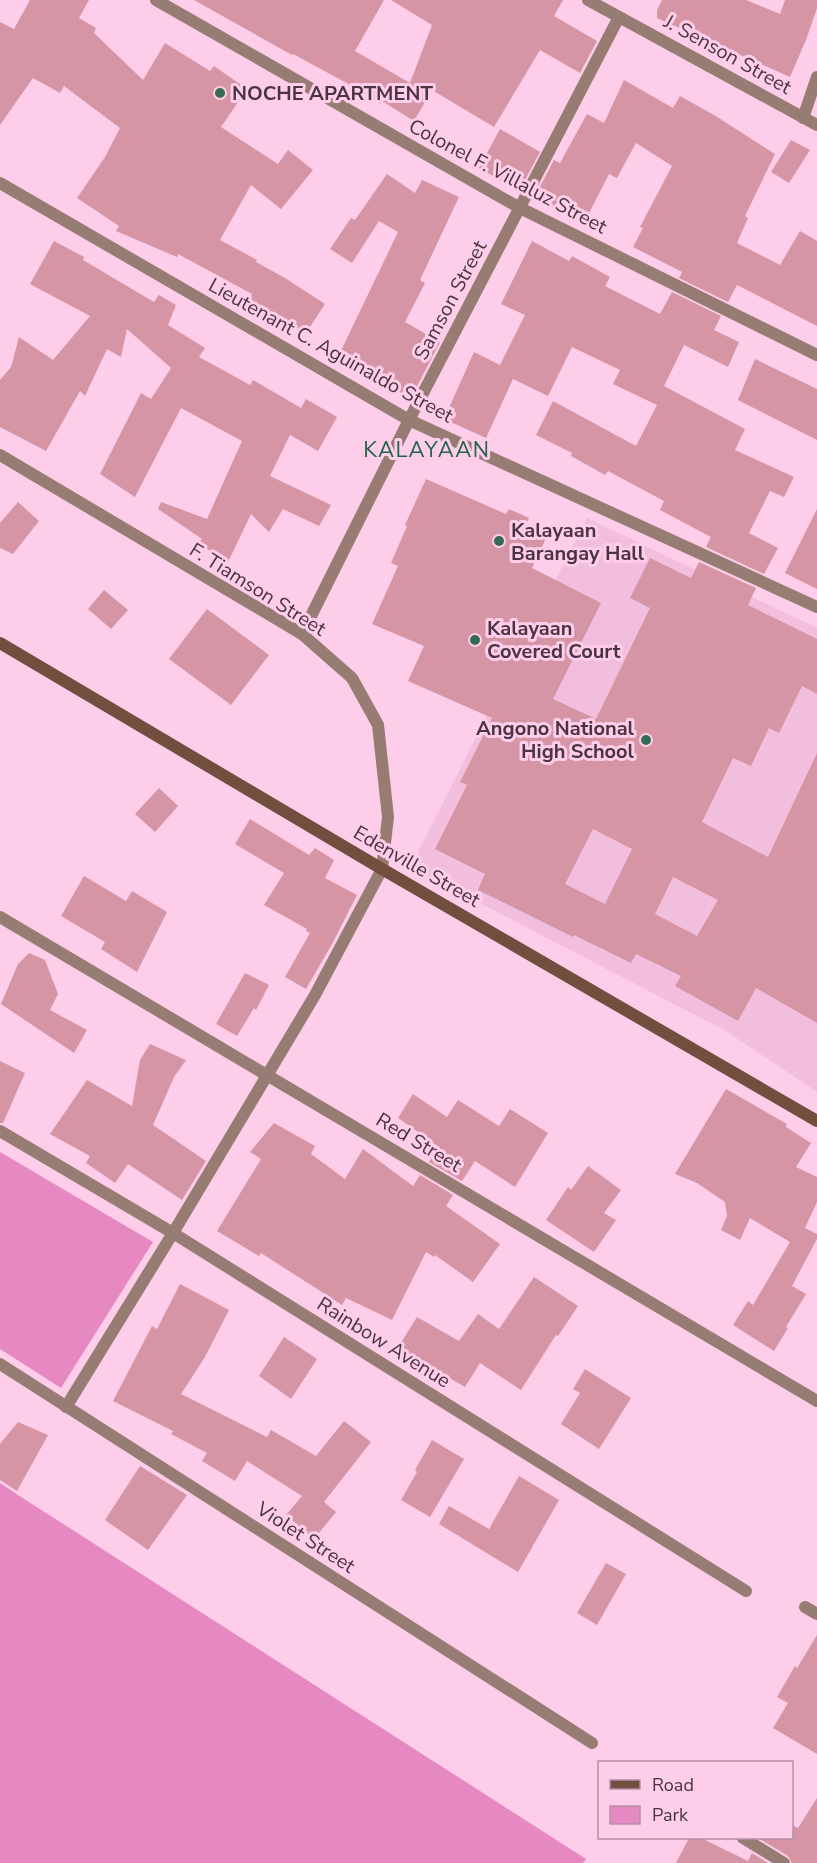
<svg xmlns="http://www.w3.org/2000/svg" width="817" height="1863" font-family="'Nunito Sans',sans-serif">
  <rect width="100%" height="100%" fill="#fdcde9"/>
  <path fill="#f2bedd" d="M 587,518 L 817,628 L 817,1092 L 724,1030 L 420,872 L 418,852 Z"/>
  <g fill="#e688c2">
    <path d="M 0,1152 L 153,1242 L 61,1388 L 0,1349 Z"/>
    <path d="M 0,1483 L 18,1495 L 586,1859 L 583,1863 L 0,1863 Z"/>
  </g>
  <g fill="#d595a5" fill-rule="evenodd">
    <path d="M 30,0 L 89,0 L 79,18 L 96,28 L 94,33 L 143,80 L 165,43 L 210,71 L 214,66 L 247,89 L 221,127 L 278,164 L 288,150 L 313,170 L 281,209 L 251,185 L 220,240 L 257,260 L 256,262 L 285,278 L 325,304 L 306,333 L 249,301 L 252,294 L 178,254 L 177,257 L 116,231 L 119,226 L 77,198 L 105,157 L 120,128 L 64,86 L 60,93 L 33,78 L 0,125 L 0,22 L 14,29 Z"/>
    <path d="M 194,0 L 384,0 L 355,51 L 410,83 L 432,25 L 391,0 L 563,0 L 554,16 L 597,41 L 580,73 L 540,50 L 494,127 L 432,90 L 414,121 L 382,101 L 381,104 L 356,88 L 293,54 L 292,55 Z"/>
    <path d="M 662,0 L 746,0 L 780,14 L 785,0 L 817,0 L 817,8 L 806,40 L 790,77 L 657,18 L 657,10 Z"/>
    <path d="M 624,80 L 673,108 L 680,96 L 714,115 L 775,154 L 745,216 L 748,218 L 737,243 L 780,265 L 800,231 L 817,241 L 817,326 L 737,285 L 728,302 L 679,278 L 682,272 L 633,247 L 643,228 L 640,227 L 672,166 L 636,143 L 617,178 L 609,174 L 584,223 L 535,196 L 554,160 L 560,163 L 587,114 L 604,123 Z"/>
    <path d="M 500,129 L 540,152 L 519,191 L 479,168 Z"/>
    <path d="M 791,140 L 810,150 L 789,183 L 771,172 Z"/>
    <path d="M 387,174 L 415,193 L 422,180 L 459,197 L 420,280 L 425,283 L 405,322 L 440,342 L 411,398 L 337,359 L 398,232 L 379,221 L 352,263 L 330,249 L 351,218 L 355,220 Z"/>
    <path d="M 54,241 L 84,257 L 83,260 L 154,302 L 159,295 L 176,305 L 168,325 L 205,348 L 199,357 L 250,385 L 253,380 L 301,408 L 306,399 L 337,417 L 318,451 L 290,435 L 270,476 L 331,505 L 319,526 L 283,509 L 269,532 L 251,514 L 228,562 L 198,543 L 202,539 L 158,509 L 161,502 L 207,519 L 242,441 L 181,408 L 135,497 L 100,474 L 141,393 L 151,399 L 171,368 L 127,329 L 121,357 L 107,349 L 85,396 L 80,391 L 46,451 L 0,427 L 0,380 L 11,367 L 19,337 L 53,360 L 90,316 L 30,284 Z"/>
    <path d="M 532,241 L 569,261 L 572,256 L 610,277 L 605,286 L 660,314 L 672,292 L 721,316 L 714,330 L 739,342 L 728,367 L 684,345 L 664,386 L 745,429 L 735,450 L 794,477 L 784,497 L 770,491 L 749,533 L 778,548 L 764,574 L 706,547 L 711,537 L 660,510 L 664,501 L 608,471 L 605,475 L 571,456 L 572,453 L 536,435 L 553,401 L 636,446 L 657,405 L 613,384 L 620,370 L 572,347 L 548,396 L 513,379 L 486,438 L 444,419 L 474,352 L 500,365 L 525,315 L 501,304 Z"/>
    <path d="M 755,359 L 817,389 L 817,440 L 738,400 Z"/>
    <path d="M 426,479 L 506,514 L 509,509 L 529,518 L 526,524 L 548,534 L 532,568 L 601,603 L 553,699 L 596,719 L 650,608 L 630,598 L 650,558 L 691,578 L 699,562 L 756,588 L 748,605 L 817,639 L 817,694 L 802,686 L 779,733 L 769,728 L 751,766 L 733,758 L 702,822 L 768,857 L 817,753 L 817,1023 L 756,988 L 738,1021 L 675,986 L 681,976 L 636,954 L 631,963 L 574,935 L 573,937 L 478,890 L 485,874 L 435,849 L 467,785 L 460,782 L 492,718 L 408,681 L 424,646 L 372,624 L 398,566 L 391,563 L 407,526 L 405,525 ZM 593,829 L 632,849 L 605,904 L 565,884 ZM 673,877 L 718,900 L 697,936 L 655,914 Z"/>
    <path d="M 18,502 L 39,521 L 13,554 L 0,548 L 0,523 Z"/>
    <path d="M 817,509 L 817,589 L 785,573 Z"/>
    <path d="M 104,590 L 128,610 L 111,629 L 88,609 Z"/>
    <path d="M 207,609 L 269,655 L 231,705 L 169,659 Z"/>
    <path d="M 159,788 L 178,806 L 155,832 L 135,814 Z"/>
    <path d="M 250,819 L 309,855 L 315,848 L 334,860 L 325,878 L 357,895 L 332,944 L 306,989 L 285,977 L 310,933 L 306,931 L 307,929 L 264,905 L 284,873 L 235,844 Z"/>
    <path d="M 84,876 L 126,901 L 132,891 L 167,912 L 137,972 L 101,949 L 105,942 L 61,916 Z"/>
    <path d="M 29,953 L 45,960 L 58,994 L 50,1010 L 87,1030 L 74,1053 L 1,1004 L 18,964 Z"/>
    <path d="M 245,973 L 269,985 L 256,1010 L 254,1008 L 237,1036 L 216,1024 Z"/>
    <path d="M 150,1044 L 186,1060 L 174,1077 L 153,1125 L 206,1161 L 182,1200 L 128,1164 L 115,1183 L 86,1163 L 90,1156 L 50,1134 L 87,1080 L 132,1106 L 140,1060 Z"/>
    <path d="M 0,1061 L 25,1073 L 3,1123 L 0,1123 Z"/>
    <path d="M 726,1089 L 787,1124 L 786,1127 L 811,1143 L 796,1167 L 817,1177 L 817,1202 L 805,1228 L 817,1234 L 817,1239 L 792,1286 L 806,1294 L 786,1327 L 788,1328 L 774,1351 L 733,1325 L 748,1301 L 753,1305 L 790,1242 L 750,1218 L 740,1240 L 721,1230 L 727,1216 L 725,1202 L 697,1183 L 675,1174 Z"/>
    <path d="M 413,1094 L 447,1117 L 458,1100 L 499,1126 L 510,1109 L 548,1133 L 515,1187 L 475,1161 L 462,1181 L 429,1162 L 439,1147 L 398,1118 Z"/>
    <path d="M 274,1123 L 315,1146 L 311,1154 L 345,1179 L 363,1149 L 413,1186 L 420,1175 L 453,1195 L 446,1206 L 500,1244 L 473,1282 L 435,1255 L 434,1257 L 426,1252 L 392,1320 L 346,1298 L 342,1305 L 261,1253 L 259,1256 L 217,1231 L 261,1159 L 250,1152 Z"/>
    <path d="M 588,1166 L 621,1190 L 604,1213 L 616,1220 L 594,1252 L 546,1220 L 568,1187 L 571,1190 Z"/>
    <path d="M 534,1277 L 578,1306 L 558,1336 L 556,1335 L 521,1390 L 480,1363 L 465,1387 L 422,1362 L 421,1364 L 397,1349 L 417,1317 L 459,1341 L 478,1314 L 499,1329 Z"/>
    <path d="M 180,1284 L 229,1310 L 205,1357 L 181,1394 L 267,1437 L 271,1430 L 316,1456 L 344,1421 L 371,1442 L 324,1502 L 336,1512 L 314,1539 L 286,1515 L 302,1496 L 247,1461 L 235,1481 L 202,1461 L 207,1453 L 171,1434 L 173,1431 L 113,1401 L 152,1326 L 157,1329 Z"/>
    <path d="M 284,1337 L 317,1359 L 291,1399 L 259,1376 Z"/>
    <path d="M 585,1369 L 631,1398 L 599,1449 L 561,1424 L 580,1393 L 573,1389 Z"/>
    <path d="M 18,1422 L 48,1435 L 17,1491 L 0,1480 L 0,1444 Z"/>
    <path d="M 432,1440 L 464,1459 L 430,1517 L 401,1500 L 417,1472 L 415,1470 Z"/>
    <path d="M 140,1466 L 187,1495 L 148,1550 L 105,1520 Z"/>
    <path d="M 519,1476 L 559,1500 L 518,1572 L 439,1524 L 449,1506 L 489,1529 Z"/>
    <path d="M 606,1563 L 626,1574 L 597,1625 L 577,1613 Z"/>
    <path d="M 817,1635 L 817,1754 L 773,1728 L 788,1703 L 777,1697 L 795,1666 L 797,1668 Z"/>
    <path d="M 817,1798 L 817,1863 L 792,1863 L 788,1856 L 760,1839 L 792,1838 L 792,1825 L 798,1828 Z"/>
    <path d="M 689,1838 L 701,1838 L 748,1861 L 752,1853 L 768,1863 L 676,1863 Z"/>
  </g>
  <g fill="none" stroke-linecap="round" stroke-linejoin="round">
    <g stroke="#967c72" stroke-width="12">
      <path d="M 156,0 L 520,208 L 817,355"/>
      <path d="M 588,0 L 817,125"/>
      <path d="M 803,118 L 817,77"/>
      <path d="M 0,183 L 409,420 L 817,607"/>
      <path d="M 0,455 L 302,634 L 352,678 L 378,725 L 388,817 L 382,869 L 315,995 L 173,1233 L 66,1407"/>
      <path d="M 302,634 L 409,420 L 619,17"/>
      <path d="M 0,917 L 817,1401"/>
      <path d="M 0,1131 L 173,1233 L 746,1591"/>
      <path d="M 0,1364 L 592,1743"/>
      <path d="M 805,1607 L 817,1614"/>
      <path d="M 743,1838 L 784,1863"/>
    </g>
    <path stroke="#724e3f" stroke-width="12" d="M 0,643 L 382,869 L 817,1121"/>
  </g>
  <g fill="#346c53" stroke="#fdcde9" stroke-width="2">
    <circle cx="220" cy="93" r="6"/>
    <circle cx="499" cy="541" r="6"/>
    <circle cx="475" cy="640" r="6"/>
    <circle cx="646" cy="740" r="6"/>
  </g>
  <g text-anchor="middle" stroke-width="6" stroke-linejoin="round" paint-order="stroke">
    <g font-size="20" fill="#4b3442" stroke="#fdcde9">
      <text transform="translate(728 54) rotate(29)" y="7">J. Senson Street</text>
      <text transform="translate(508 176) rotate(28)" y="7">Colonel F. Villaluz Street</text>
      <text transform="translate(450 300) rotate(-62)" y="7">Samson Street</text>
      <text transform="translate(331 350) rotate(29)" y="7">Lieutenant C. Aguinaldo Street</text>
      <text transform="translate(258 589) rotate(32)" y="7">F. Tiamson Street</text>
      <text transform="translate(417 866) rotate(30)" y="7">Edenville Street</text>
      <text transform="translate(419 1142) rotate(31)" y="7">Red Street</text>
      <text transform="translate(384 1342) rotate(32)" y="7">Rainbow Avenue</text>
      <text transform="translate(306 1537) rotate(33)" y="7">Violet Street</text>
    </g>
    <g font-size="20" font-weight="bold" fill="#4b3442" stroke="#fdcde9" text-anchor="start">
      <text x="232" y="100">NOCHE APARTMENT</text>
      <text x="511" y="537">Kalayaan<tspan x="511" dy="23">Barangay Hall</tspan></text>
      <text x="487" y="635">Kalayaan<tspan x="487" dy="23">Covered Court</tspan></text>
      <text x="634" y="735" text-anchor="end">Angono National<tspan x="634" dy="23">High School</tspan></text>
    </g>
    <g font-size="22" letter-spacing="1.5" fill="#226449" stroke="#fdcde9">
      <text x="427" y="457">KALAYAAN</text>
    </g>
  </g>
  <rect x="598" y="1761" width="195" height="78" fill="#fdcde9" stroke="#b690a6" stroke-width="1.5"/>
  <rect x="610" y="1780" width="30" height="9" fill="#724e3f" stroke="#b690a6" stroke-width="1.5"/>
  <text x="652" y="1791" font-size="18" fill="#4b3442">Road</text>
  <rect x="610" y="1806" width="30" height="18" fill="#e688c2" stroke="#b690a6" stroke-width="1.5"/>
  <text x="652" y="1821" font-size="18" fill="#4b3442">Park</text>
</svg>
